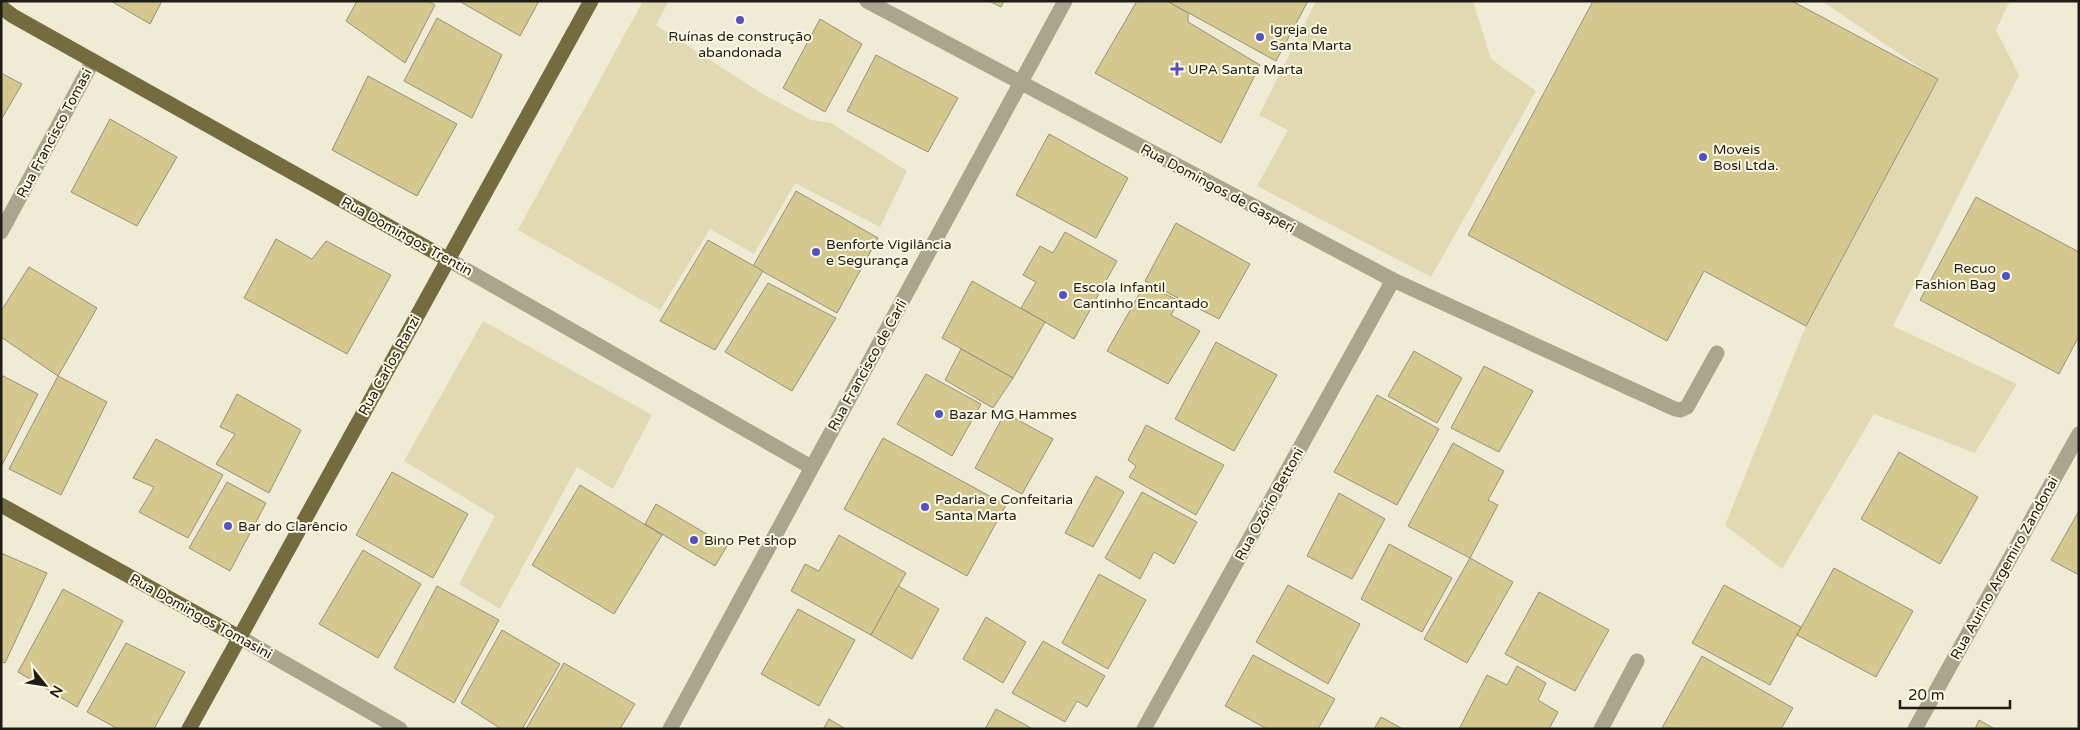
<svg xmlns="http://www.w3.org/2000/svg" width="2080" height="730" font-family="'Varela Round',sans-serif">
  <rect width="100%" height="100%" fill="#f0ebd5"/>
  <g fill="#e1d9b2">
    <path d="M 643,1 L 669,1 L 656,25 L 761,93 L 811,120 L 831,123 L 907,171 L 880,227 L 795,183 L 754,254 L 710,229 L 660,310 L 518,230 Z"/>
    <path d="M 1316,1 L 1473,1 L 1491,59 L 1536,91 L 1431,277 L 1257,186 L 1288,130 L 1259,115 Z"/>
    <path d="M 1822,1 L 2010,1 L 1996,30 L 2019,75 L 1893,326 L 2017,384 L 1975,453 L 1874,414 L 1782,569 L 1725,525 L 1806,326 L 1938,80 Z"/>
    <path d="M 483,321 L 652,415 L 613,489 L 577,467 L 500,609 L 459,584 L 495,516 L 404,461 Z"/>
  </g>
  <g fill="#d4c88e" stroke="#96927d">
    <path d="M 111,1 L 162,1 L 150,24 Z"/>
    <path d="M 357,1 L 428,1 L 435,5 L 405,63 L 346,21 Z"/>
    <path d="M 459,1 L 539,1 L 520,36 Z"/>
    <path d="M 989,1 L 1004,1 L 1001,7 Z"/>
    <path d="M 1137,1 L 1167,1 L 1188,13 L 1188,22 L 1260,65 L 1221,143 L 1095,73 Z"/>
    <path d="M 1167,1 L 1308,1 L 1276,61 Z"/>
    <path d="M 1593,1 L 1792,1 L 1938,79 L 1806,326 L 1704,271 L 1667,341 L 1468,235 Z"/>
    <path d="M 437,18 L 502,55 L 472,118 L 404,81 Z"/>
    <path d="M 820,19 L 862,44 L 825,112 L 783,88 Z"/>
    <path d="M 876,55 L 958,98 L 928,152 L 847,111 Z"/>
    <path d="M 1,73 L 22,84 L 1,120 Z"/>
    <path d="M 368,76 L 457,124 L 417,196 L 332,150 Z"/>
    <path d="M 110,119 L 177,157 L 137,226 L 71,192 Z"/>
    <path d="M 1049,134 L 1128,178 L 1096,238 L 1016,195 Z"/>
    <path d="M 796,191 L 878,238 L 837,313 L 753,266 Z"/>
    <path d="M 1976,197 L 2079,252 L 2079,336 L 2059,374 L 1920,300 Z"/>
    <path d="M 1176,223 L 1250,264 L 1219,319 L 1145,281 Z"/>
    <path d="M 1065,232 L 1117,261 L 1074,339 L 1021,308 L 1036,282 L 1023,275 L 1040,246 L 1053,253 Z"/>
    <path d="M 276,239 L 312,259 L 326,241 L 391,275 L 347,354 L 244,298 Z"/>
    <path d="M 708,240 L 763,271 L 715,350 L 660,321 Z"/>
    <path d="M 29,267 L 97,308 L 58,376 L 1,337 L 1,311 Z"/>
    <path d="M 972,281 L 1045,322 L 1013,378 L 942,338 Z"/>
    <path d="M 768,283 L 836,318 L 792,391 L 725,352 Z"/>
    <path d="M 1145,284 L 1179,301 L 1171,315 L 1200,331 L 1168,384 L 1107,351 Z"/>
    <path d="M 1216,342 L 1277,375 L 1234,451 L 1175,419 Z"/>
    <path d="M 961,349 L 1013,378 L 993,408 L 945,380 Z"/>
    <path d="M 1414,351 L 1462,378 L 1437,423 L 1388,396 Z"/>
    <path d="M 1484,366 L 1533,391 L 1499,452 L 1451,428 Z"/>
    <path d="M 926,374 L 981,404 L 952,456 L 897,424 Z"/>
    <path d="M 1,375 L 38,394 L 1,467 Z"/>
    <path d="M 58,376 L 107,402 L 61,495 L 9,469 Z"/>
    <path d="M 237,394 L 301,430 L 269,493 L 216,464 L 235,434 L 220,427 Z"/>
    <path d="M 1377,395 L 1439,429 L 1397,505 L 1334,472 Z"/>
    <path d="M 1005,413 L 1053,439 L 1022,494 L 975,468 Z"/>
    <path d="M 1146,425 L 1224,465 L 1196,515 L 1129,477 L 1136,466 L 1128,460 Z"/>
    <path d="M 883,438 L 1006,505 L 967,576 L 844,509 Z"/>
    <path d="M 156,439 L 223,475 L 188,538 L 139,512 L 154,487 L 133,478 Z"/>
    <path d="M 1453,443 L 1504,471 L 1488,500 L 1498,505 L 1470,558 L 1408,526 Z"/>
    <path d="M 1899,452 L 1978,497 L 1940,564 L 1861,519 Z"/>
    <path d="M 392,472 L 468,514 L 433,578 L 356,535 Z"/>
    <path d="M 1096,476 L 1124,492 L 1093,547 L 1065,533 Z"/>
    <path d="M 227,482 L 266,503 L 230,571 L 189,548 Z"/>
    <path d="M 580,485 L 662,535 L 614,614 L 532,565 Z"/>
    <path d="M 1142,492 L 1197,522 L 1174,564 L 1154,552 L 1140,579 L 1105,558 Z"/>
    <path d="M 1339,493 L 1385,519 L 1352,579 L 1307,556 Z"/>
    <path d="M 656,504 L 727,546 L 715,566 L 645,524 Z"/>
    <path d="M 2079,511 L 2079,575 L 2051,560 Z"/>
    <path d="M 839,535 L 906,573 L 871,635 L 791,591 L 805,564 L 819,571 Z"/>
    <path d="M 1389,544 L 1452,578 L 1422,632 L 1361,599 Z"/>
    <path d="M 363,550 L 421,584 L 378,658 L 319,624 Z"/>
    <path d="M 1,553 L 47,573 L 5,663 L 1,662 Z"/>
    <path d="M 1470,558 L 1513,582 L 1467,663 L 1424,639 Z"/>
    <path d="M 1834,568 L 1913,611 L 1876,677 L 1797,635 Z"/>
    <path d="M 1099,574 L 1146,600 L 1108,669 L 1062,643 Z"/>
    <path d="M 1288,585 L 1360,624 L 1328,684 L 1256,642 Z"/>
    <path d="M 1724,585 L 1801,627 L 1770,685 L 1692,643 Z"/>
    <path d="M 437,586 L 499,620 L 454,703 L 394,668 Z"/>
    <path d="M 898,586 L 939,609 L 912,659 L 871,635 Z"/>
    <path d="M 63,589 L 123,621 L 77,707 L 18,672 Z"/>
    <path d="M 1539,592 L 1609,630 L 1575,691 L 1505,654 Z"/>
    <path d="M 798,609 L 855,640 L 819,706 L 761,674 Z"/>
    <path d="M 986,617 L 1026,642 L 1003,683 L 963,659 Z"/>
    <path d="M 502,630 L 560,664 L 522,729 L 501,729 L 461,703 Z"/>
    <path d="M 1043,641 L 1105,676 L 1087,707 L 1077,701 L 1065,722 L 1012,693 Z"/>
    <path d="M 126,643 L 185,672 L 154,729 L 118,729 L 87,712 Z"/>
    <path d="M 1253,655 L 1335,699 L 1318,729 L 1267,729 L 1225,706 Z"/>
    <path d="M 1702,656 L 1793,708 L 1781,729 L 1662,728 Z"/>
    <path d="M 564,663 L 635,704 L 620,729 L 526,729 Z"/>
    <path d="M 1517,666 L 1546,683 L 1538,700 L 1558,712 L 1549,729 L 1459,729 L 1487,675 L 1507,685 Z"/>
    <path d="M 996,709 L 1033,729 L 985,729 Z"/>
    <path d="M 1381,717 L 1403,729 L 1374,729 Z"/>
    <path d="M 829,719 L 846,729 L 823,729 Z"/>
    <path d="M 1979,720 L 1995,729 L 1975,729 Z"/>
  </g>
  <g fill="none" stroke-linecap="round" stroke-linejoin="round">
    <g stroke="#aaa58d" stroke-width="15">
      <path d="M 867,1 L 1393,280 L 1675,409 L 1680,410 L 1687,407 L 1717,353"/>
      <path d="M 1,232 L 93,61"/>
      <path d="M 447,259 L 811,467"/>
      <path d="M 239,637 L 400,729"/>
      <path d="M 670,729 L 1065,1"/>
      <path d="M 1144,729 L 1393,280"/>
      <path d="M 1601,729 L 1637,661"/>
      <path d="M 1915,729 L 2079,434"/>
    </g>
    <g stroke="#746b3e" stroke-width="15">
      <path d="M 1,7 L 13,16 L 447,259"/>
      <path d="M 1,505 L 239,637"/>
      <path d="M 189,729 L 591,1"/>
    </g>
  </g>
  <g fill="#5251c8" stroke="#fdf9e2" stroke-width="2">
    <circle cx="740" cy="20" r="5"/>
    <circle cx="1260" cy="37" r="5"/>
    <path d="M1174.5 61.5h5v5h5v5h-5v5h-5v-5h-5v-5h5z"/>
    <circle cx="1703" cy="157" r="5"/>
    <circle cx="816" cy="252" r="5"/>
    <circle cx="2006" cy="276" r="5"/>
    <circle cx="1063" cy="295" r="5"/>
    <circle cx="939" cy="414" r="5"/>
    <circle cx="925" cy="507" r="5"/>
    <circle cx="228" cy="526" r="5"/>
    <circle cx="694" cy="540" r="5"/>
  </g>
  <g text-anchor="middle" stroke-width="4" stroke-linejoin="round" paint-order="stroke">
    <g font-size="14" fill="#1e1c14" stroke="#fdf9e2" text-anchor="start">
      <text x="1270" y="34">Igreja de<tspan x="1270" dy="16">Santa Marta</tspan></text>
      <text x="740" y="41" text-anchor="middle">Ruínas de construção<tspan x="740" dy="16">abandonada</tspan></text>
      <text x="1188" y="74">UPA Santa Marta</text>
      <text x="1713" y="154">Moveis<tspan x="1713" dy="16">Bosi Ltda.</tspan></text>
      <text x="826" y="249">Benforte Vigilância<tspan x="826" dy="16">e Segurança</tspan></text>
      <text x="1996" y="273" text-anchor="end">Recuo<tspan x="1996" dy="16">Fashion Bag</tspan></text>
      <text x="1073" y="292">Escola Infantil<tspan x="1073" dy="16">Cantinho Encantado</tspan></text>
      <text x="949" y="419">Bazar MG Hammes</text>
      <text x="935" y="504">Padaria e Confeitaria<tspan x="935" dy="16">Santa Marta</tspan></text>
      <text x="238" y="531">Bar do Clarêncio</text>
      <text x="704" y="545">Bino Pet shop</text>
    </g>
    <g font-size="14" fill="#1e1c14" stroke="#fdf9e2">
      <text transform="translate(54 133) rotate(-62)" y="5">Rua Francisco Tomasi</text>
      <text transform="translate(1218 188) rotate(28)" y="5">Rua Domingos de Gasperi</text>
      <text transform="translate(407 236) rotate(29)" y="5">Rua Domingos Trentin</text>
      <text transform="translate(389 365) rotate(-61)" y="5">Rua Carlos Ranzi</text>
      <text transform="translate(867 365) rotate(-61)" y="5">Rua Francisco de Carli</text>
      <text transform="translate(1269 504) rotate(-61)" y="5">Rua Ozório Bettoni</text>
      <text transform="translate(2004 568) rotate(-61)" y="5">Rua Aurino Argemiro Zandonai</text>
      <text transform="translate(201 616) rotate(29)" y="5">Rua Domingos Tomasini</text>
    </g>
  </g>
  <rect width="2080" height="730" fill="none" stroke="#1e1c14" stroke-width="5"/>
  <g transform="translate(45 685) rotate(120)" stroke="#fdf9e2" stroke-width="4" paint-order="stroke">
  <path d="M0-4L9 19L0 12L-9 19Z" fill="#1e1c14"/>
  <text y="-8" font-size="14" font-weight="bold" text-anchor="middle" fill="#1e1c14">N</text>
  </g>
  <path d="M1900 700v8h110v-8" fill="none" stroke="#1e1c14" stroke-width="2.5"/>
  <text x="1908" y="700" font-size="15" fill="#1e1c14" stroke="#fdf9e2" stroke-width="4" paint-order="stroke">20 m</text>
</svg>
